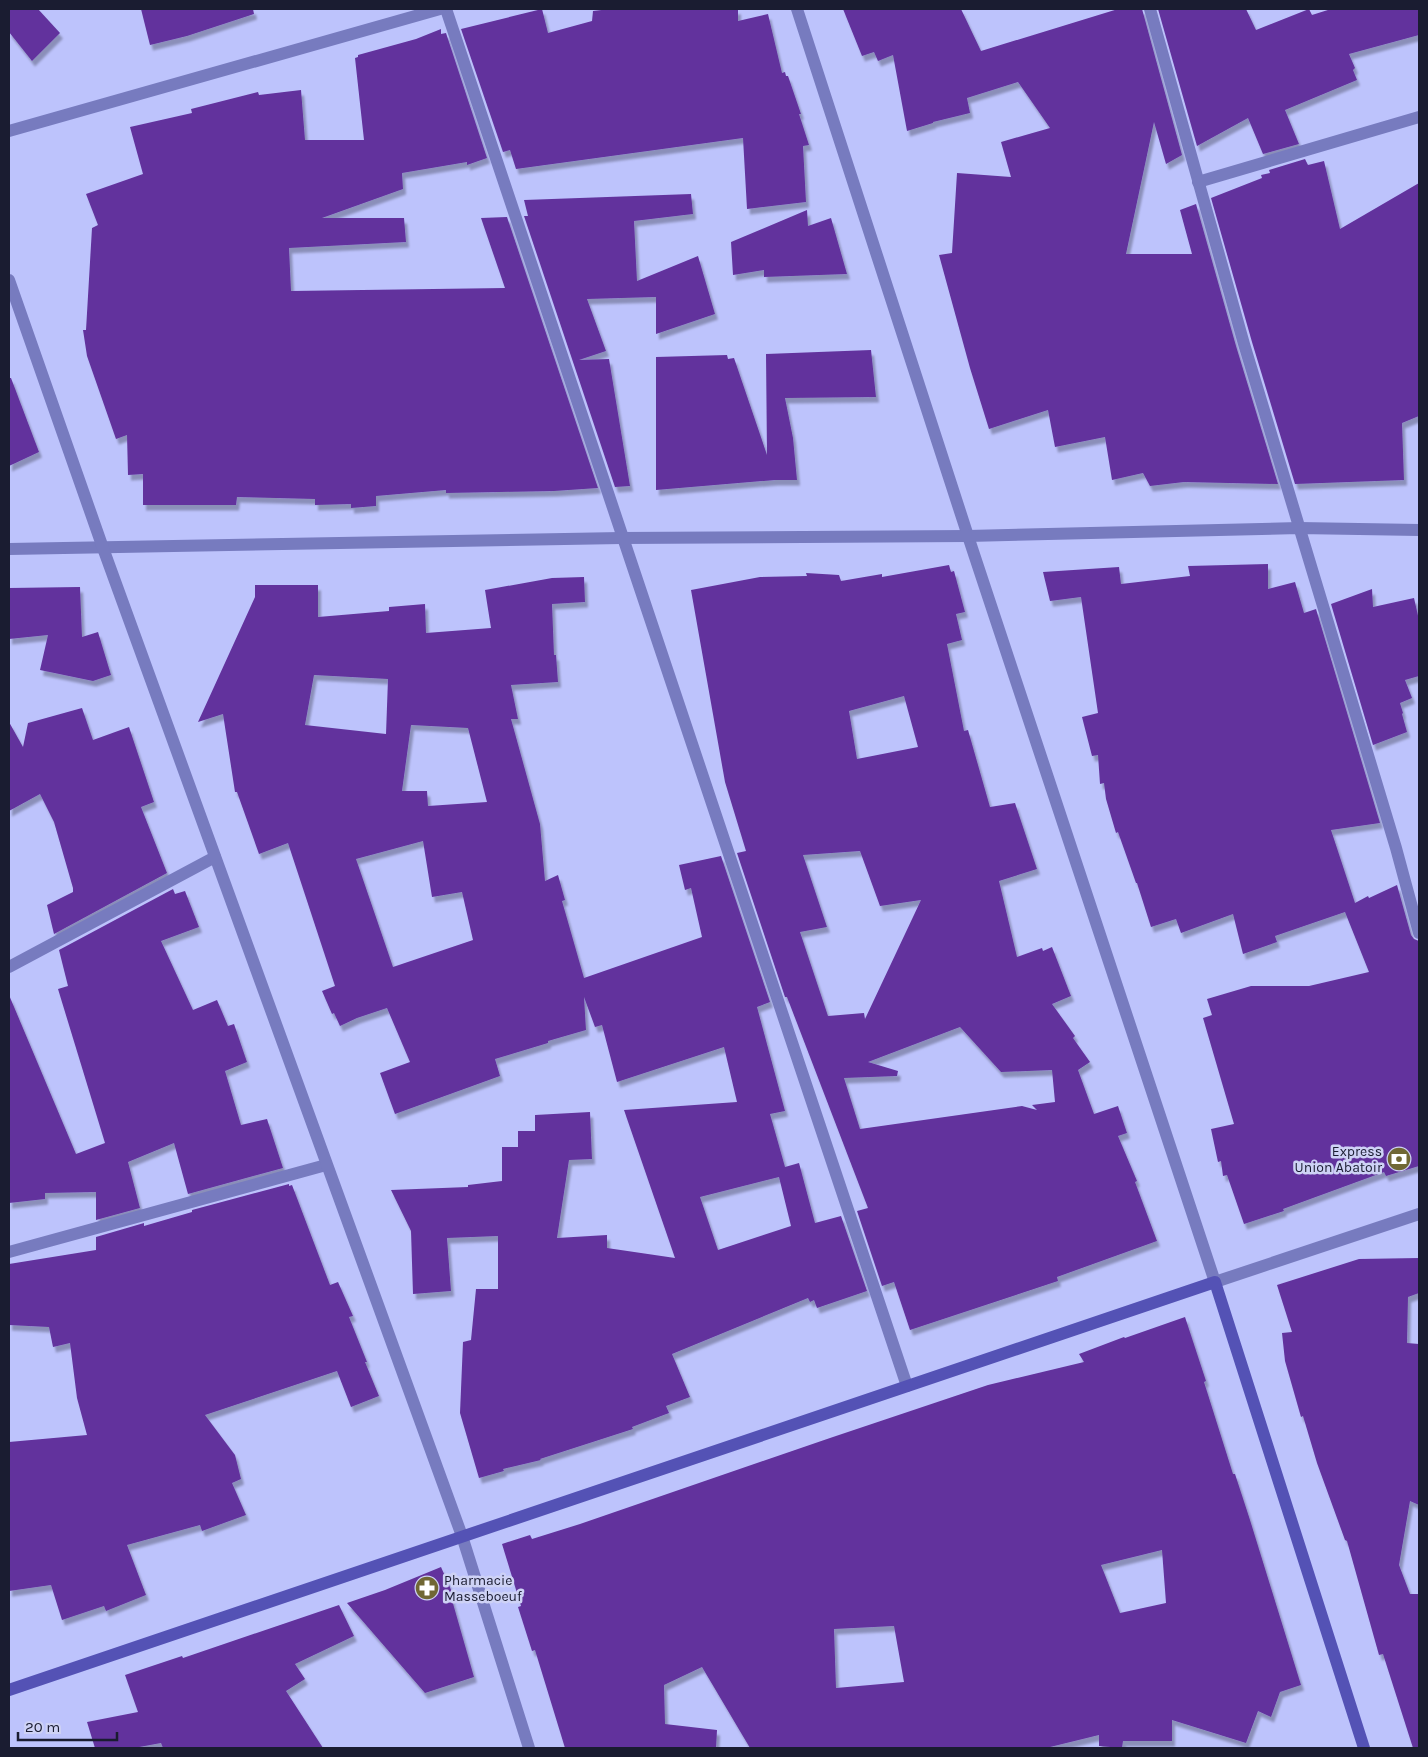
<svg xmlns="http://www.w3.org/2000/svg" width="1428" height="1757" font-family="Karla,sans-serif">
  <defs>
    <filter id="shadow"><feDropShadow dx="3" dy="5.5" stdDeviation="1" flood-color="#0004"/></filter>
  </defs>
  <rect width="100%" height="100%" fill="#bdc3fc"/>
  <g fill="#62329d" fill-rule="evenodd" filter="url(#shadow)">
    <path d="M 9,9 L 38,9 L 60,33 L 32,61 L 9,32 Z"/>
    <path d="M 141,9 L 253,9 L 254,14 L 187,36 L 150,45 Z"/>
    <path d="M 542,9 L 548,33 L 592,21 L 593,11 L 610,9 L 738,9 L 738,21 L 768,14 L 782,73 L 785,72 L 786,76 L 788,76 L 801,114 L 799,114 L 809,145 L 803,146 L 806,202 L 747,209 L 743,138 L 516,169 L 510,150 L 503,152 L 461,29 Z"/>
    <path d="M 843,9 L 961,9 L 981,51 L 1118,9 L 1142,9 L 1182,155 L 1166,164 L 1154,122 L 1126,254 L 1192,254 L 1180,210 L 1196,204 L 1236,346 L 1278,484 L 1184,482 L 1150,486 L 1143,473 L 1112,480 L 1105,437 L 1055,447 L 1048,410 L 989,429 L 970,368 L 939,255 L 952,253 L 957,173 L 1011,177 L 1001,142 L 1050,128 L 1018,82 L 967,98 L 970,113 L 933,122 L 933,123 L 907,131 L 893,55 L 878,61 L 874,52 L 862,56 Z"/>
    <path d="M 1158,9 L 1246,9 L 1256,30 L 1309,9 L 1312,15 L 1331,9 L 1419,9 L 1419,35 L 1349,54 L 1355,68 L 1353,70 L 1357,80 L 1285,110 L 1299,144 L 1263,154 L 1248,118 L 1197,146 Z"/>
    <path d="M 441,29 L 441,34 L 446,33 L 487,158 L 467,165 L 467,162 L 402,173 L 403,189 L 322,218 L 404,218 L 406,242 L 289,248 L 291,291 L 505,288 L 481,218 L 507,217 L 598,488 L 554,491 L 446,493 L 446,490 L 376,496 L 376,506 L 351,508 L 351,504 L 315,505 L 315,499 L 237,497 L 236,505 L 143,505 L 143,474 L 128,475 L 127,435 L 116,439 L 87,356 L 83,330 L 86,330 L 92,228 L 98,225 L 86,194 L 143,174 L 130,127 L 192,113 L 191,109 L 258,92 L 259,95 L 301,90 L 305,140 L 364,140 L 355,58 L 358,57 L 358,55 L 416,39 Z"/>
    <path d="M 1305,159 L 1308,165 L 1324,161 L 1340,229 L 1419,183 L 1419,416 L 1402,423 L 1404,480 L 1295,484 L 1252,342 L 1211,198 L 1262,178 L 1261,175 L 1270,173 L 1269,170 Z"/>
    <path d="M 691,194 L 693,214 L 634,221 L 637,281 L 698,256 L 715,314 L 656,334 L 656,297 L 587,299 L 606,351 L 579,360 L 609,359 L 630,486 L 615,487 L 524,216 L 528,216 L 524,200 Z"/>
    <path d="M 807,210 L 808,226 L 831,218 L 847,274 L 764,277 L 764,270 L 733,275 L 731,242 Z"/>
    <path d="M 871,350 L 876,397 L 785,398 L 793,438 L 797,480 L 775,480 L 656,490 L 656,357 L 727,355 L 728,359 L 734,358 L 767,455 L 766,354 Z"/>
    <path d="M 9,378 L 11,378 L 39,452 L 9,466 Z"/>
    <path d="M 1268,564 L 1268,589 L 1295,582 L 1304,613 L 1316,609 L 1380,823 L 1331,830 L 1355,903 L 1368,896 L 1369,898 L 1397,885 L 1411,935 L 1414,939 L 1419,941 L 1419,1166 L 1386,1176 L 1384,1172 L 1283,1209 L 1284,1211 L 1244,1224 L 1227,1175 L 1223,1176 L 1221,1161 L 1218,1162 L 1211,1129 L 1234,1124 L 1203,1018 L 1212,1015 L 1207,999 L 1251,986 L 1309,986 L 1369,972 L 1345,912 L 1275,936 L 1277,942 L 1243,954 L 1233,914 L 1181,933 L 1176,919 L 1151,927 L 1137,883 L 1136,883 L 1118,832 L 1116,833 L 1106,799 L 1104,783 L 1100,784 L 1098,755 L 1092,756 L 1082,717 L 1098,713 L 1081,597 L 1050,601 L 1043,572 L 1119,567 L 1121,584 L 1190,576 L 1188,566 Z"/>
    <path d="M 949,565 L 951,572 L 954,571 L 965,612 L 956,614 L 962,640 L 947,644 L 964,731 L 968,730 L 990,807 L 1015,803 L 1037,869 L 999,881 L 1017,957 L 1042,948 L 1043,951 L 1052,947 L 1071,996 L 1052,1004 L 1075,1036 L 1073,1038 L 1090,1062 L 1078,1070 L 1094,1114 L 1118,1106 L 1127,1133 L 1118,1136 L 1137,1181 L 1135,1182 L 1157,1241 L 1057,1277 L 1058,1281 L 910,1330 L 894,1282 L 882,1286 L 857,1211 L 868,1208 L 787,997 L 785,997 L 737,853 L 746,851 L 725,782 L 691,590 L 760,577 L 807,576 L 806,573 L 839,575 L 841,581 L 882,574 L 882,577 ZM 904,696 L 918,747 L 857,759 L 849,711 ZM 860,851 L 880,906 L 921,900 L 865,1019 L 864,1013 L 828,1016 L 800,932 L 827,927 L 803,855 ZM 960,1027 L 1001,1072 L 1052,1070 L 1055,1102 L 1032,1105 L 1037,1110 L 1022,1106 L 860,1129 L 844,1078 L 897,1076 L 898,1071 L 868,1062 Z"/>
    <path d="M 584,577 L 585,602 L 552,604 L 554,655 L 556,655 L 558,682 L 511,685 L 518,719 L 511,719 L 540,824 L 545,881 L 558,875 L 565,900 L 562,901 L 584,978 L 702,937 L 691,888 L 685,890 L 679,865 L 721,856 L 770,1002 L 757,1007 L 785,1111 L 770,1114 L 785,1167 L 799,1163 L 815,1223 L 841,1216 L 867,1291 L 817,1308 L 814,1300 L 810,1302 L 808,1298 L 672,1354 L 690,1397 L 666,1406 L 669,1413 L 632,1427 L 633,1429 L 540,1459 L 541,1460 L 503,1469 L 504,1471 L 479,1478 L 460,1413 L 463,1342 L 471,1340 L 476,1289 L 498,1289 L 498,1236 L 447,1238 L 451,1291 L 413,1294 L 411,1231 L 391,1190 L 468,1187 L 468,1185 L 502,1181 L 502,1147 L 518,1147 L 518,1131 L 535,1131 L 535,1115 L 590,1112 L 592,1159 L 569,1160 L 557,1238 L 607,1235 L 607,1248 L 675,1258 L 624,1110 L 737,1102 L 724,1047 L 617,1082 L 602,1025 L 595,1027 L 584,997 L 586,1030 L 548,1041 L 548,1043 L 495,1059 L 500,1076 L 395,1114 L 380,1073 L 410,1062 L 387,1008 L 357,1018 L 340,1026 L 334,1013 L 332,1014 L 322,991 L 335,986 L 288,843 L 259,854 L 237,792 L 235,792 L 223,714 L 198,722 L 255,597 L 255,585 L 318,585 L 318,617 L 389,611 L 389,607 L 425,604 L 426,633 L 491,628 L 485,590 L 552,578 ZM 314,675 L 388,679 L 386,734 L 305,725 ZM 411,725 L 468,728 L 487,802 L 428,806 L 427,791 L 402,791 ZM 423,841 L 432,897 L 462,892 L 473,940 L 393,967 L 356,859 ZM 779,1177 L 791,1226 L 718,1250 L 700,1197 Z"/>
    <path d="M 80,587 L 82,637 L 98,632 L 111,675 L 93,681 L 40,670 L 48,635 L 9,639 L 9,588 Z"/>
    <path d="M 1372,589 L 1373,607 L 1414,598 L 1419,620 L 1419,676 L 1405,680 L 1412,698 L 1400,703 L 1403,713 L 1402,714 L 1407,732 L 1373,745 L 1331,604 Z"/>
    <path d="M 82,708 L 93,740 L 129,727 L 154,802 L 141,807 L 167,873 L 54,934 L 47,905 L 73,892 L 73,888 L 54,822 L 40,794 L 9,811 L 9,722 L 23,747 L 28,723 Z"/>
    <path d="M 173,889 L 175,894 L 185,891 L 199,927 L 161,941 L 193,1010 L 217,1000 L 228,1026 L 234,1024 L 247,1062 L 225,1071 L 241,1125 L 267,1119 L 283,1168 L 188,1194 L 174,1143 L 128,1162 L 140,1208 L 96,1220 L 96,1192 L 45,1193 L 45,1199 L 9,1203 L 9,995 L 76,1154 L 105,1143 L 58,989 L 68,986 L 59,950 Z"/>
    <path d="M 289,1184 L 289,1186 L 292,1185 L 330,1285 L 338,1282 L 353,1316 L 349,1317 L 367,1362 L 365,1362 L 379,1396 L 351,1407 L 337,1371 L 205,1415 L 235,1455 L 241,1479 L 232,1483 L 246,1515 L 202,1531 L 200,1525 L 127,1545 L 146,1595 L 106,1611 L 104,1606 L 62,1620 L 51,1585 L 9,1591 L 9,1442 L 87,1435 L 77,1398 L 70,1343 L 53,1347 L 49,1327 L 9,1325 L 9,1264 L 96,1250 L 96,1237 L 144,1223 L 144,1226 L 192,1212 L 192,1210 Z"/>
    <path d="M 1419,1258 L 1419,1293 L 1408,1297 L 1407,1343 L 1419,1344 L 1419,1505 L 1410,1501 L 1399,1565 L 1410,1594 L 1419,1594 L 1419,1748 L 1413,1748 L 1383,1654 L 1379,1655 L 1347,1541 L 1345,1540 L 1317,1463 L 1303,1416 L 1301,1417 L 1285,1361 L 1282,1333 L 1292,1332 L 1277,1285 L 1359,1259 Z"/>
    <path d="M 1185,1317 L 1206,1381 L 1204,1382 L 1233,1474 L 1235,1474 L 1250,1520 L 1301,1685 L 1280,1692 L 1271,1717 L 1258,1711 L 1246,1743 L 1172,1720 L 1172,1741 L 1123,1741 L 1122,1748 L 1099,1746 L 1099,1735 L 1046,1748 L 750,1748 L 702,1667 L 664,1685 L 665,1724 L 717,1730 L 716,1748 L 565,1748 L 535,1650 L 532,1651 L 518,1607 L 521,1606 L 502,1544 L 530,1535 L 532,1539 L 580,1524 L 830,1438 L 988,1385 L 1084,1362 L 1079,1354 L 1124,1337 L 1125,1338 ZM 1162,1550 L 1166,1603 L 1120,1613 L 1101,1565 ZM 894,1626 L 904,1682 L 836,1688 L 834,1629 Z"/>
    <path d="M 441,1567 L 452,1592 L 450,1593 L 474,1677 L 425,1693 L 347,1603 L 385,1590 Z"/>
    <path d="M 339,1605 L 354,1636 L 295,1664 L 305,1679 L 286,1691 L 323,1748 L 163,1748 L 161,1743 L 134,1748 L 95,1748 L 87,1722 L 138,1712 L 125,1675 L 182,1656 L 183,1658 Z"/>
  </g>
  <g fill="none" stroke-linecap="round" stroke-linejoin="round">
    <g stroke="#777bbf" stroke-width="12">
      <path d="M 446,9 L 907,1386"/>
      <path d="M 797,9 L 968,536 L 1215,1282 L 1419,1214"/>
      <path d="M 1150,9 L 1244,344 L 1396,848 L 1419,933"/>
      <path d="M 9,131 L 440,9"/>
      <path d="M 1198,182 L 1419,117"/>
      <path d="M 9,549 L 621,538 L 968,536 L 1299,528 L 1419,530"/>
      <path d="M 9,967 L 215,857"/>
      <path d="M 9,1252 L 326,1165"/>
    </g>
    <path stroke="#777bbf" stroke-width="12" d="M 9,280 L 103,548 L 462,1536 L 529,1748"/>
    <path stroke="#5452b5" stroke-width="12" d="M 9,1690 L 1215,1282 L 1364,1748"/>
  </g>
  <defs>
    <g id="bank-disc" transform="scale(1.25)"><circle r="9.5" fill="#706734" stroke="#ced2f5"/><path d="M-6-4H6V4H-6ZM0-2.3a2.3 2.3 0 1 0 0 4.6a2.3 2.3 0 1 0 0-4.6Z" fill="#fff"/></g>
    <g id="pharmacy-disc" transform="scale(1.25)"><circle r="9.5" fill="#706734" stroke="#ced2f5"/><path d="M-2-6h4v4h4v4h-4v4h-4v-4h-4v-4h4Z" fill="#fff"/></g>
  </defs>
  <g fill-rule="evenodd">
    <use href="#bank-disc" x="1399" y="1159"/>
    <use href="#pharmacy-disc" x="427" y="1588"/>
  </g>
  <g text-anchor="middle" stroke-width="5" stroke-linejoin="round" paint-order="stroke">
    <g font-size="14" fill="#1a1c31" stroke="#ced2f5" text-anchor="end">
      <text x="1382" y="1156">Express<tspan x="1382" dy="16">Union Abatoir</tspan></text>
      <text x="444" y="1585" text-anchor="start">Pharmacie<tspan x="444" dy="16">Masseboeuf</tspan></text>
    </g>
  </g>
  <rect width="1428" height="1757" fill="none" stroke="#1a1c31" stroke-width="20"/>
  <path d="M18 1732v8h99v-8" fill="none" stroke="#1a1c31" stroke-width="2.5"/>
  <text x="25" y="1732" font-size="15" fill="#1a1c31" stroke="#ced2f5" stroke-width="4" paint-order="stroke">20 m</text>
</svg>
